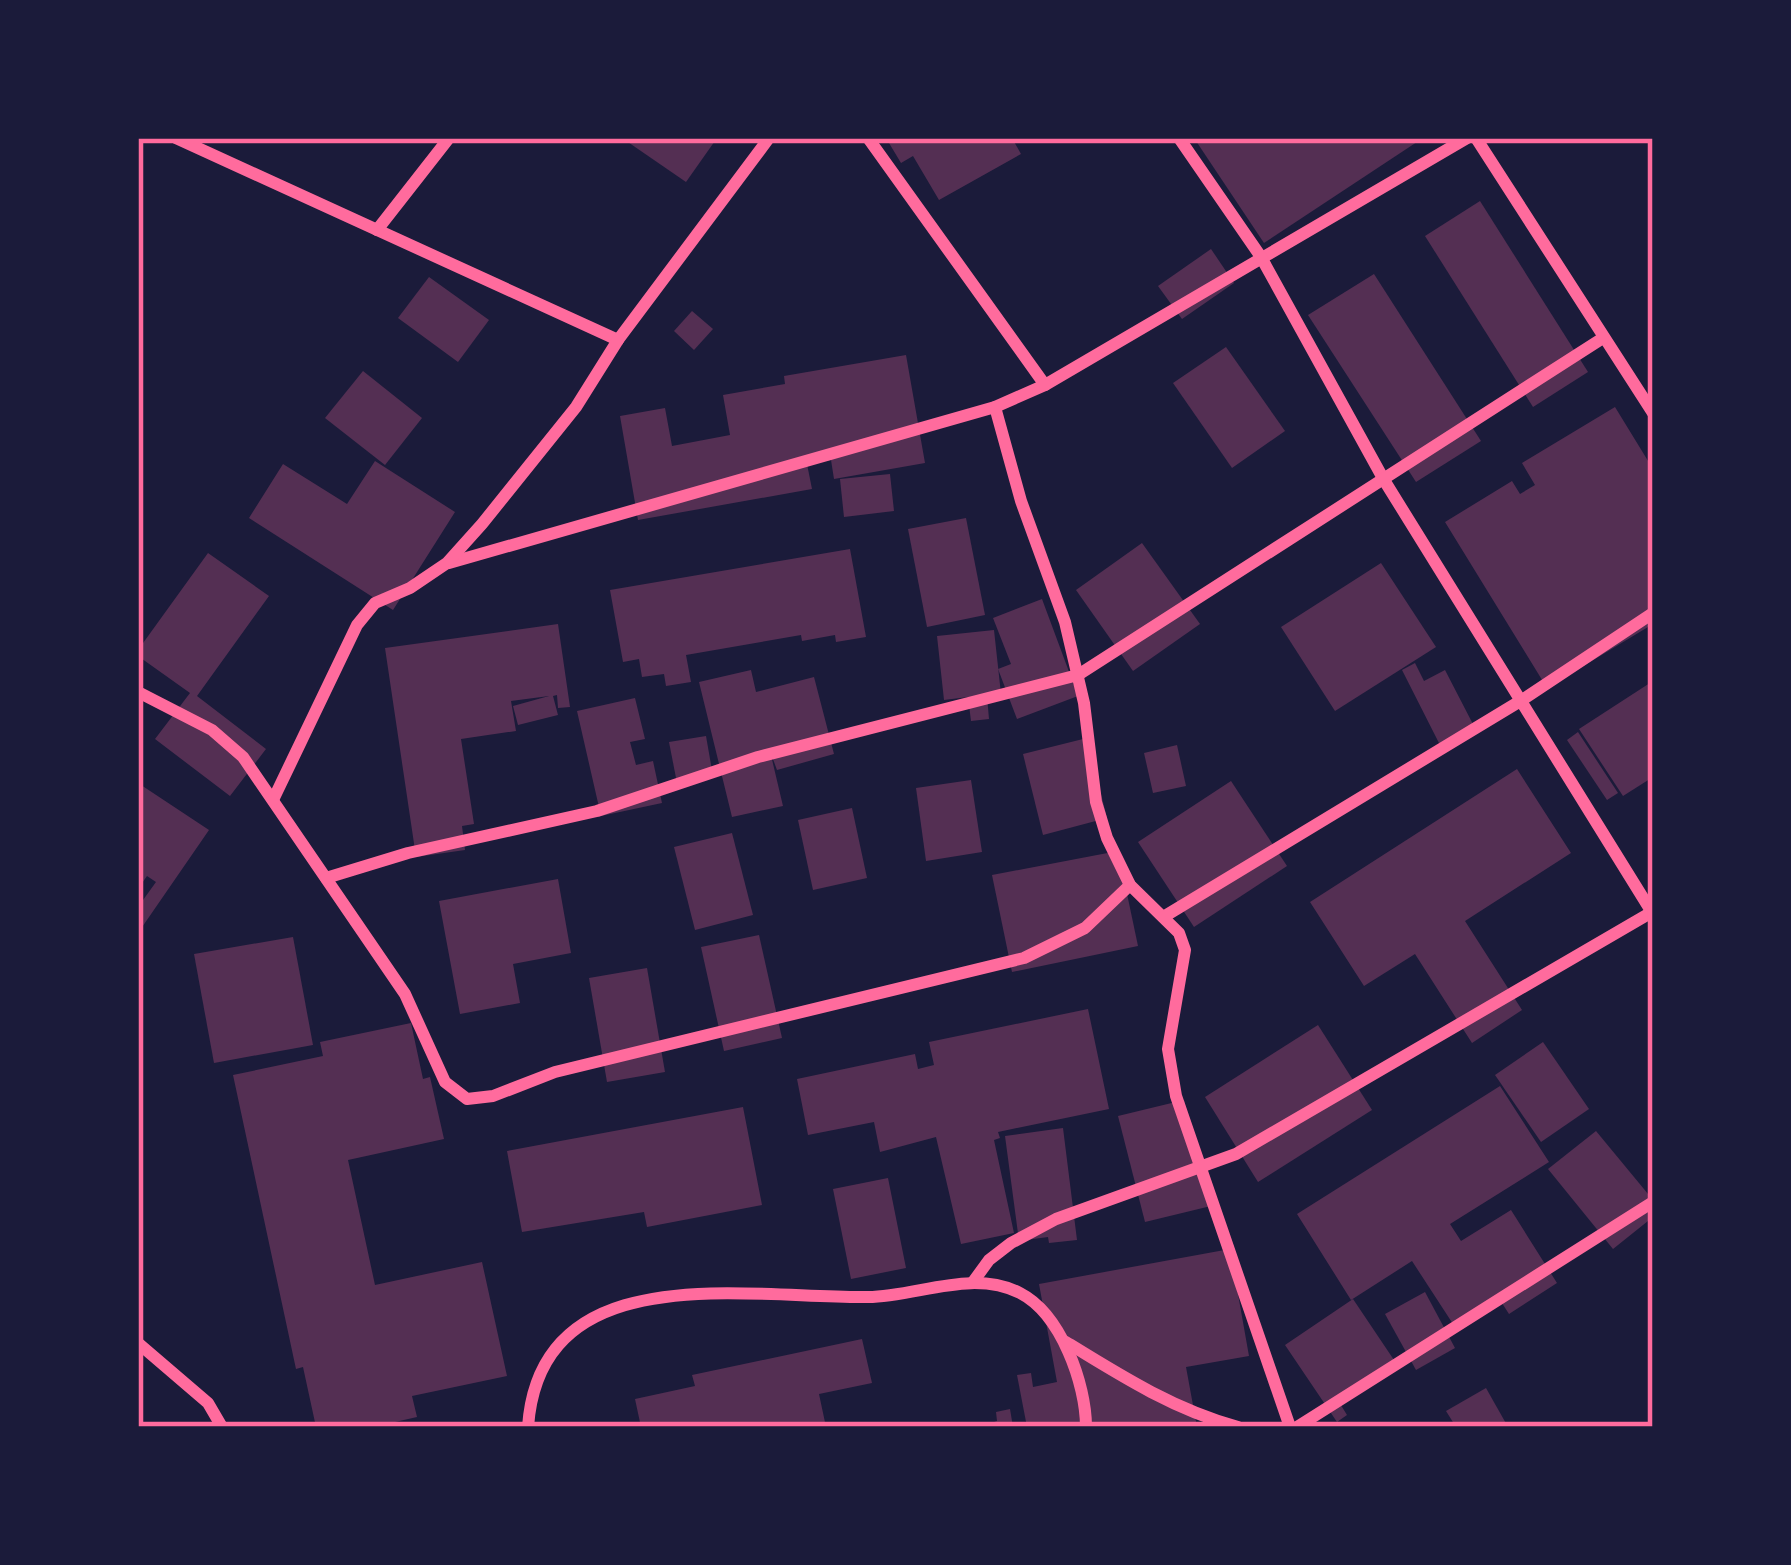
<svg xmlns="http://www.w3.org/2000/svg" width="1791" height="1565" font-family="'Public Sans',sans-serif">
  <rect width="100%" height="100%" fill="#1b1b3a"/>
  <g fill="#542f53">
    <path d="M 622,138 L 717,138 L 686,182 Z"/>
    <path d="M 886,138 L 1012,138 L 1021,154 L 939,200 L 913,156 L 901,163 Z"/>
    <path d="M 1194,138 L 1423,138 L 1264,243 Z"/>
    <path d="M 1480,201 L 1588,372 L 1533,407 L 1425,236 Z"/>
    <path d="M 1211,249 L 1234,283 L 1182,319 L 1158,286 Z"/>
    <path d="M 1374,274 L 1481,441 L 1416,482 L 1308,315 Z"/>
    <path d="M 429,277 L 489,320 L 458,362 L 398,318 Z"/>
    <path d="M 692,311 L 713,329 L 694,350 L 674,331 Z"/>
    <path d="M 1226,347 L 1285,431 L 1232,468 L 1173,383 Z"/>
    <path d="M 906,355 L 925,463 L 834,479 L 831,460 L 807,464 L 812,489 L 638,520 L 620,416 L 665,408 L 672,446 L 730,435 L 723,395 L 785,384 L 784,376 Z"/>
    <path d="M 363,371 L 422,418 L 385,465 L 325,418 Z"/>
    <path d="M 1615,407 L 1653,469 L 1653,624 L 1547,688 L 1445,522 L 1512,481 L 1520,494 L 1535,485 L 1522,463 Z"/>
    <path d="M 375,461 L 455,512 L 393,610 L 249,518 L 283,464 L 347,504 Z"/>
    <path d="M 890,474 L 894,511 L 844,517 L 840,479 Z"/>
    <path d="M 966,518 L 985,615 L 927,627 L 908,529 Z"/>
    <path d="M 1142,543 L 1200,624 L 1133,671 L 1076,590 Z"/>
    <path d="M 850,549 L 866,637 L 836,642 L 835,635 L 802,641 L 801,635 L 686,655 L 691,682 L 666,686 L 664,674 L 642,677 L 639,659 L 623,662 L 610,590 Z"/>
    <path d="M 208,553 L 269,596 L 197,696 L 266,749 L 230,796 L 155,739 L 190,693 L 138,656 L 138,650 Z"/>
    <path d="M 1381,563 L 1436,647 L 1335,711 L 1281,627 Z"/>
    <path d="M 1042,599 L 1078,696 L 1017,719 L 998,669 L 1011,664 L 993,618 Z"/>
    <path d="M 558,624 L 570,707 L 558,708 L 557,695 L 553,696 L 558,715 L 518,725 L 513,706 L 549,696 L 511,701 L 516,731 L 461,739 L 474,824 L 462,826 L 465,850 L 416,857 L 385,648 Z"/>
    <path d="M 994,630 L 1001,694 L 987,696 L 989,719 L 971,721 L 968,697 L 944,700 L 937,636 Z"/>
    <path d="M 1415,663 L 1424,681 L 1445,670 L 1476,730 L 1441,747 L 1402,670 Z"/>
    <path d="M 751,670 L 756,692 L 814,677 L 834,754 L 777,770 L 770,751 L 783,806 L 732,817 L 699,682 Z"/>
    <path d="M 1653,681 L 1653,777 L 1623,796 L 1579,729 Z"/>
    <path d="M 635,698 L 645,739 L 630,742 L 636,765 L 653,761 L 662,803 L 601,816 L 577,711 Z"/>
    <path d="M 1578,732 L 1618,793 L 1607,800 L 1567,740 Z"/>
    <path d="M 706,736 L 713,776 L 677,783 L 669,742 Z"/>
    <path d="M 1087,738 L 1107,818 L 1043,835 L 1023,754 Z"/>
    <path d="M 1177,745 L 1186,786 L 1153,793 L 1144,753 Z"/>
    <path d="M 1517,769 L 1571,853 L 1465,921 L 1522,1010 L 1472,1043 L 1415,954 L 1364,986 L 1310,902 Z"/>
    <path d="M 971,780 L 982,852 L 926,861 L 916,788 Z"/>
    <path d="M 1231,781 L 1287,866 L 1194,927 L 1138,842 Z"/>
    <path d="M 138,783 L 209,830 L 138,933 L 138,907 L 156,882 L 147,876 L 138,889 Z"/>
    <path d="M 852,808 L 867,878 L 813,890 L 798,820 Z"/>
    <path d="M 732,833 L 753,915 L 695,930 L 674,847 Z"/>
    <path d="M 1118,851 L 1138,946 L 1012,972 L 992,875 Z"/>
    <path d="M 558,879 L 571,953 L 513,964 L 520,1003 L 460,1014 L 439,901 Z"/>
    <path d="M 759,935 L 782,1038 L 724,1051 L 701,947 Z"/>
    <path d="M 293,937 L 313,1045 L 214,1063 L 194,954 Z"/>
    <path d="M 647,968 L 665,1072 L 607,1082 L 589,978 Z"/>
    <path d="M 1088,1009 L 1109,1109 L 998,1132 L 1000,1138 L 994,1140 L 1014,1233 L 961,1244 L 936,1137 L 880,1152 L 874,1122 L 808,1135 L 797,1079 L 915,1054 L 918,1069 L 934,1065 L 929,1042 Z"/>
    <path d="M 411,1023 L 423,1079 L 430,1077 L 444,1139 L 348,1160 L 375,1285 L 482,1262 L 507,1376 L 412,1396 L 417,1417 L 373,1427 L 316,1427 L 303,1367 L 296,1369 L 233,1075 L 323,1056 L 320,1042 Z"/>
    <path d="M 1318,1025 L 1372,1110 L 1258,1182 L 1205,1097 Z"/>
    <path d="M 1543,1042 L 1589,1109 L 1541,1142 L 1495,1075 Z"/>
    <path d="M 1500,1086 L 1549,1162 L 1450,1224 L 1461,1241 L 1511,1210 L 1557,1283 L 1509,1314 L 1498,1297 L 1453,1324 L 1412,1261 L 1351,1300 L 1297,1214 Z"/>
    <path d="M 1184,1100 L 1211,1206 L 1145,1222 L 1118,1116 Z"/>
    <path d="M 743,1107 L 762,1205 L 647,1227 L 644,1212 L 522,1232 L 507,1151 Z"/>
    <path d="M 1063,1128 L 1077,1240 L 1049,1243 L 1048,1237 L 1019,1241 L 1005,1136 Z"/>
    <path d="M 1596,1131 L 1653,1200 L 1653,1217 L 1613,1249 L 1548,1169 Z"/>
    <path d="M 888,1178 L 906,1268 L 851,1279 L 833,1189 Z"/>
    <path d="M 1230,1249 L 1249,1356 L 1186,1367 L 1197,1427 L 1027,1427 L 1017,1375 L 1031,1373 L 1033,1387 L 1057,1382 L 1039,1284 Z"/>
    <path d="M 1425,1292 L 1455,1348 L 1416,1370 L 1385,1314 Z"/>
    <path d="M 1353,1299 L 1396,1363 L 1339,1402 L 1347,1415 L 1337,1422 L 1285,1345 Z"/>
    <path d="M 862,1339 L 872,1383 L 819,1394 L 826,1427 L 641,1427 L 635,1399 L 695,1386 L 692,1375 Z"/>
    <path d="M 1486,1388 L 1508,1427 L 1456,1427 L 1446,1411 Z"/>
    <path d="M 1010,1409 L 1013,1427 L 979,1427 L 997,1421 L 996,1412 Z"/>
  </g>
  <g fill="none" stroke-linecap="round" stroke-linejoin="round">
    <g stroke="#ff6b9d" stroke-width="12">
      <path d="M 176,138 L 618,340"/>
      <path d="M 868,138 L 1045,385 L 1467,138"/>
      <path d="M 1179,138 L 1261,257 L 1384,480 L 1653,914"/>
      <path d="M 1476,138 L 1653,413"/>
      <path d="M 377,230 L 449,138"/>
      <path d="M 995,407 L 1021,501 L 1065,622 L 1084,703 L 1096,802 L 1107,838 L 1130,885 L 1179,933 L 1185,950 L 1168,1049 L 1176,1096 L 1290,1427"/>
      <path d="M 449,563 L 995,407 L 1045,385"/>
      <path d="M 138,692 L 212,730 L 243,757 L 405,994 L 445,1082 L 467,1099 L 493,1096 L 555,1072 L 1024,958 L 1085,928 L 1130,885"/>
      <path d="M 273,800 L 357,625 L 375,603 L 410,588 L 447,563 L 482,524 L 576,407 L 618,340 L 769,138"/>
      <path d="M 326,878 L 408,853 L 597,811 L 758,757 L 1078,675 L 1603,338"/>
      <path d="M 1165,916 L 1522,700 L 1653,613"/>
      <path d="M 973,1282 L 989,1260 L 1011,1243 L 1056,1219 L 1236,1154 L 1652,912"/>
      <path d="M 1066,1342 C 1121,1376 1175,1410 1238,1427"/>
      <path d="M 138,1343 L 208,1403 L 222,1427"/>
      <path d="M 528,1427 C 540,1254 750,1299 868,1297 C 919,1296 972,1269 1020,1293 C 1061,1314 1086,1384 1086,1427"/>
      <path d="M 1297,1427 L 1653,1202"/>
    </g>
  </g>
  <rect width="1791" height="1565" fill="none" stroke="#1b1b3a" stroke-width="282"/>
  <rect x="141" y="141" width="1509" height="1283" fill="none" stroke="#ff6b9d" stroke-width="4.5"/>
</svg>
